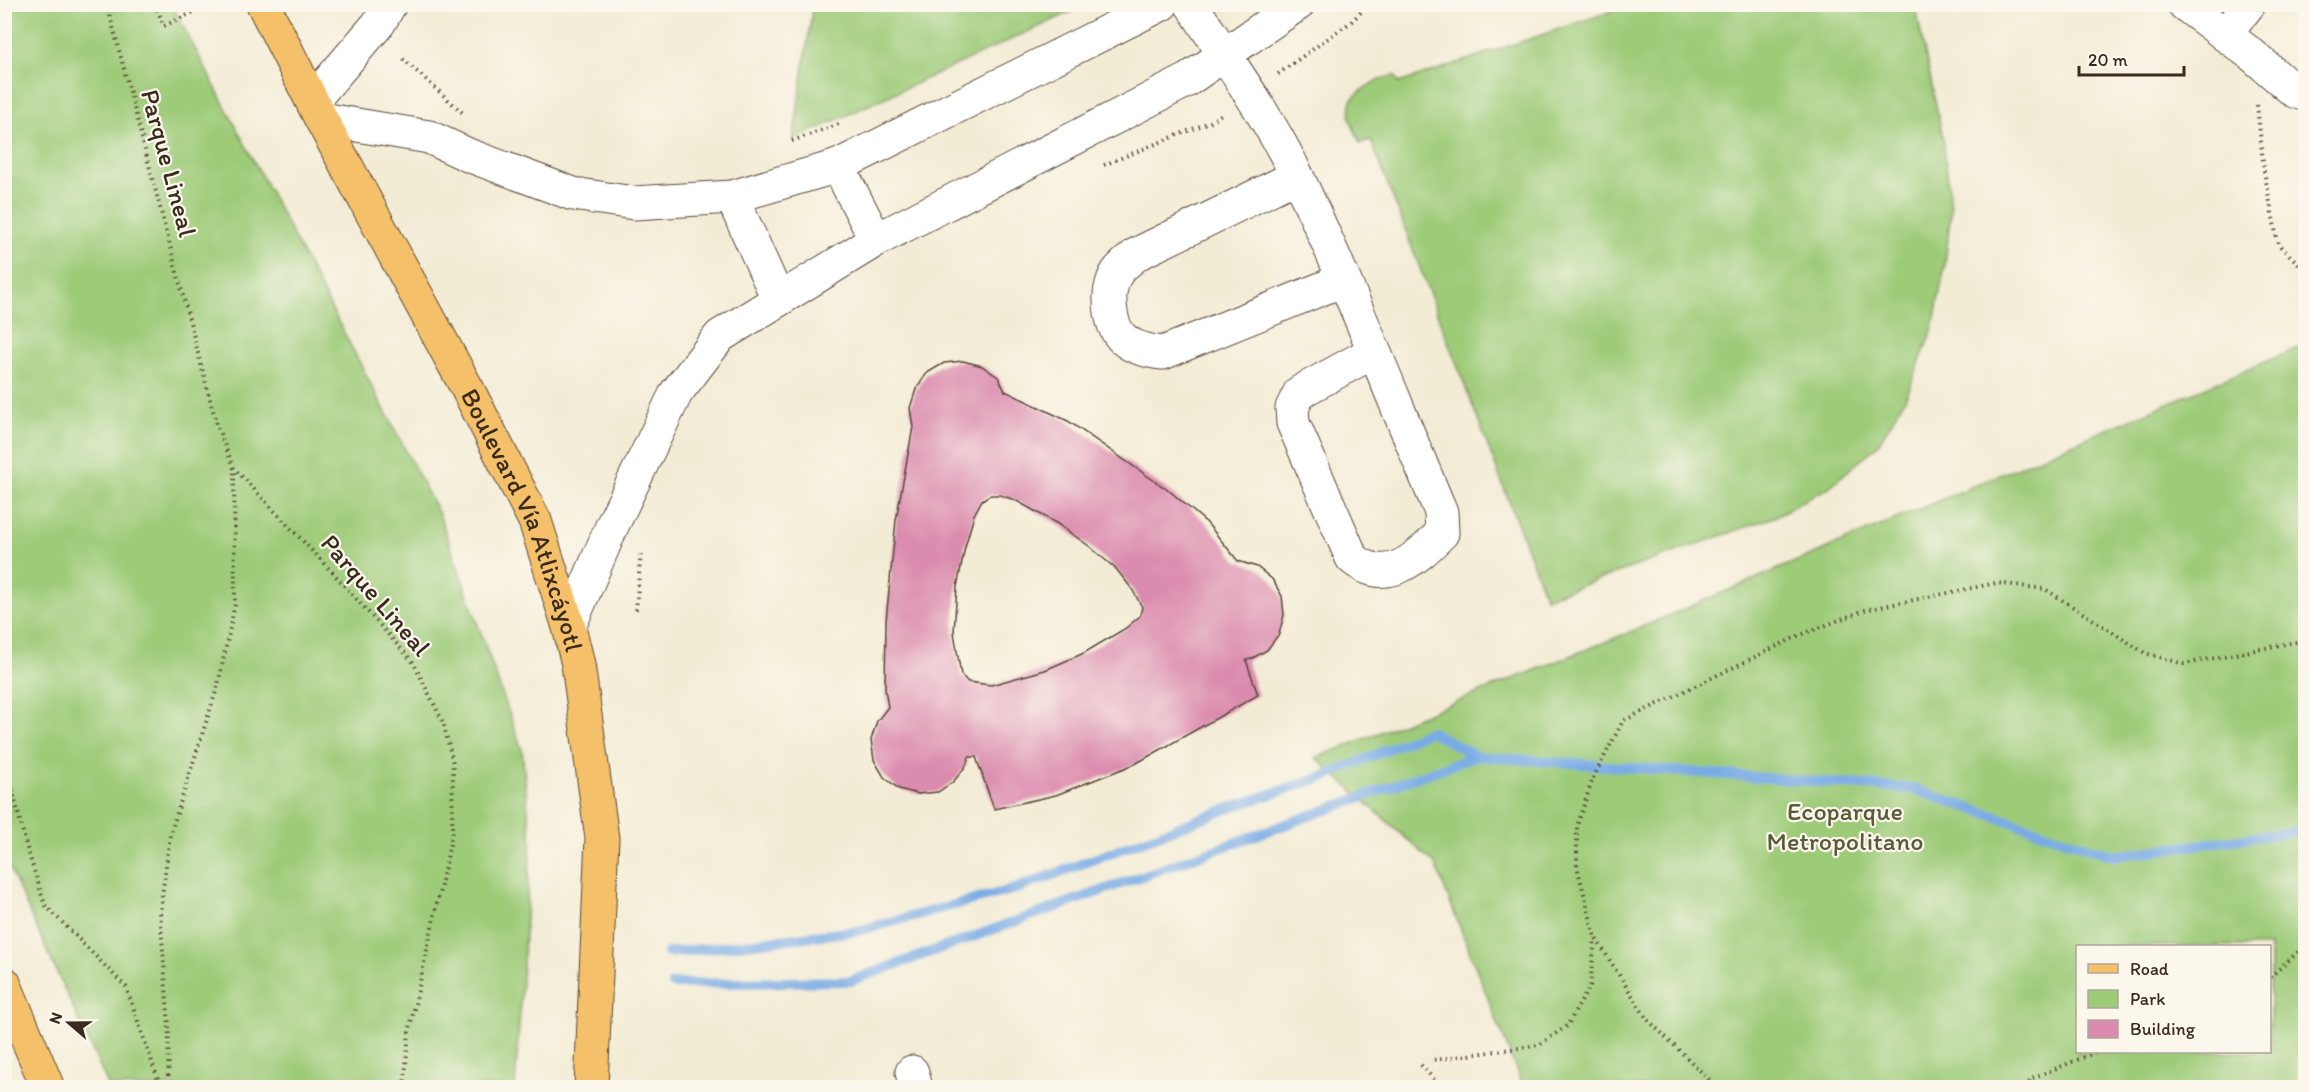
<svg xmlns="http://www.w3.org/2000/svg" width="2310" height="1092" font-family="Itim,sans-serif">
  <rect width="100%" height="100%" fill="#fbf7ec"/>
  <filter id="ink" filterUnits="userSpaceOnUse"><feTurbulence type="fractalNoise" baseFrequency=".0167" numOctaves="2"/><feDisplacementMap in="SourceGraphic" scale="12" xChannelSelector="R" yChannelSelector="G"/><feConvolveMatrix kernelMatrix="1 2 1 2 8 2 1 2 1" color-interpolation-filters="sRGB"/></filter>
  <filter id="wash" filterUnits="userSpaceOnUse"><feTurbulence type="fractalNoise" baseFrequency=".008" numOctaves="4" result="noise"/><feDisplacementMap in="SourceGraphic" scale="24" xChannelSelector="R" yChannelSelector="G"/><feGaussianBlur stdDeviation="1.35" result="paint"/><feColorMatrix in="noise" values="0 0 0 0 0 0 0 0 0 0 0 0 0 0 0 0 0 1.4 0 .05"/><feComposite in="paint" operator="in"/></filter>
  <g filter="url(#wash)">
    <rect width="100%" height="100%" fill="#f3ecd5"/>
    <g fill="#9dcb78" stroke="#6c7a4b" stroke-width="1.5" fill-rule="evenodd">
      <path d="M 1633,4 L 1915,5 L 1943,138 L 1951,209 L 1945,265 L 1933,328 L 1906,397 L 1877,446 L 1828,488 L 1774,517 L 1546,598 L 1371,140 L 1360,143 L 1350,119 L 1351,100 C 1365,86 1376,80 1395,75 L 1399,83 Z"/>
      <path d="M 4,5 L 172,5 L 439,514 L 522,750 L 531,841 L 515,1087 L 109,1087 L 5,858 Z"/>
      <path d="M 813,5 L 813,4 L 1086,5 L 793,140 Z"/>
      <path d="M 2305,345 L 2305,1087 L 1523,1087 L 1435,864 L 1316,758 L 1635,630 ZM 2270,946 L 2270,1052 L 2078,1052 L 2078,946 Z"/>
    </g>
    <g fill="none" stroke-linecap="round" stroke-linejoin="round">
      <g stroke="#79abe5" stroke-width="10">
        <path d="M 668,953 L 857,931 L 1015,889 L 1232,807 L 1326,776 L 1430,731 L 1476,756"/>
        <path d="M 672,984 L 850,981 L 1476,756 L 1913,789 L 2114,856 L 2306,830"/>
      </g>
    </g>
    <g id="blocks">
      <path fill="#db8bae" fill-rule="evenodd" d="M 963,361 L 982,366 L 998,377 L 1005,391 L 1068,421 L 1172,493 L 1207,523 L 1238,561 L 1257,567 L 1272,579 L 1282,596 L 1284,615 L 1279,634 L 1267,650 L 1251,659 L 1246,660 L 1258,695 L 1135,764 L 1056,795 L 994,809 L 976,757 L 969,757 L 966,766 L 954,781 L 938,792 L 918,794 L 899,789 L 884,777 L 874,760 L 871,740 L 877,721 L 888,707 L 885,689 L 886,621 L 896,520 L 913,427 L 910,408 L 916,389 L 927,373 L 944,363 ZM 990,495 L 1000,495 L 1015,500 L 1056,523 L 1089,546 L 1117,570 L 1132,589 L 1142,607 L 1140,616 L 1126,628 L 1084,653 L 1045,670 L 991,685 L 968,682 L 961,675 L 954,632 L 957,587 L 965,547 L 974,515 L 982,500 Z"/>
    </g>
  </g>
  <g filter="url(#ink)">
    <use href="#blocks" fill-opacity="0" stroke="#574739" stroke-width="1.5"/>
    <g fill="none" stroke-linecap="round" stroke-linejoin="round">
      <g stroke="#574739" stroke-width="35">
        <g id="minor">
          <path d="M 1191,4 C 1228,61 1269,117 1298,178 C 1350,287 1394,401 1441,512 L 1442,533 C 1416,559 1387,587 1352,558 L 1293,423 L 1292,408 L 1300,392 L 1373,352"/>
          <path d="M 2184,4 L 2251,54 L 2294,91 L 2306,95"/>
          <path d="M 2225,35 L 2249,4"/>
          <path d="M 313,100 L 379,23 L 390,4"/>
          <path d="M 321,119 L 429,137 L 468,155 L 573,194 L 634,203 L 732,197 L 838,166 L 1162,4"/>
          <path d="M 838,166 L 876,240"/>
          <path d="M 1297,176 L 1137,254 C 1131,259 1124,264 1119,270 C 1113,277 1109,291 1110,301 C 1111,338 1128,349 1163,353 L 1343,280"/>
          <path d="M 732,197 L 778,299"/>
          <path d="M 569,627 L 612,526 L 676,393 L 720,336 L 876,240 L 1186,81 L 1298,4"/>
          <path d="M 912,1072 L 916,1088"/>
        </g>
      </g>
      <g stroke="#574739" stroke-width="35">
        <g id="major">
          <path id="s1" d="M 263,4 L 321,119 L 468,390 L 535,521 L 569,627 L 578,664 L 602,838 L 591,1088"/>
          <path d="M 4,983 L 48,1088"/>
        </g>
      </g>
      <g stroke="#574739" stroke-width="4" stroke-dasharray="1.5 4.5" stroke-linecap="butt">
        <path d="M 107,4 L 217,426 L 234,468 L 333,573 L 413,662 L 443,722 L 453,763 L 452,835 L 409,1032 L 404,1088"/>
        <path d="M 155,4 L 164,26 L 211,4"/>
        <path d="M 403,59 L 463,113"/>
        <path d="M 1278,74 L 1351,22 L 1369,4"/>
        <path d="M 2257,105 L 2264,171 L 2278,244 L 2306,271"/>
        <path d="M 792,141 L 842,123"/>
        <path d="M 1104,165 L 1210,122 L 1223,113"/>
        <path d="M 636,610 L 641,551"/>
        <path d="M 4,755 L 26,845 L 45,905 L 126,987 L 161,1088"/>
        <path d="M 2270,977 L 2306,945"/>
        <path d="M 1434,1060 L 1539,1045 L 1567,1026 L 1590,986 L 1595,938"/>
        <path d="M 1421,1065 L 1442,1088"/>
        <path d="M 168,1088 L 169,1026 L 160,912 L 170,835 L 218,685 L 235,604 L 234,468"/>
        <path d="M 1718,1088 L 1647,1019 L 1595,937 L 1577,866 L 1577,826 L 1593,778 L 1623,721 L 1798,636 L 1865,610 L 1996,583 L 2045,589 L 2145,653 L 2184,664 L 2306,640"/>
        <path d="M 2029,1088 L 2030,1079 L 2097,1052"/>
      </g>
      <use href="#minor" stroke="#fff" stroke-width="33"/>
      <use href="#major" stroke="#f4c16a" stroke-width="33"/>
    </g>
  </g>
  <g text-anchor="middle" stroke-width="4.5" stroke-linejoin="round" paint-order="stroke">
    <g font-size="26" fill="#3b2a1e" stroke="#fbf7ec">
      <text transform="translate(169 163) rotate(75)" y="9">Parque Lineal</text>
      <text dy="9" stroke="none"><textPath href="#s1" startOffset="579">Boulevard Vía Atlixcáyotl</textPath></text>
      <text transform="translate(376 595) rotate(49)" y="9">Parque Lineal</text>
    </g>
    <g font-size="26" fill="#585a39" stroke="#fbf7ec">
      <text x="1845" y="820">Ecoparque<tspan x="1845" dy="30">Metropolitano</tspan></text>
    </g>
  </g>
  <rect width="2310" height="1092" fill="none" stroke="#fbf7ec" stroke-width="24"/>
  <rect x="2076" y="945" width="195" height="108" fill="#fbf7ec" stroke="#aea59a" stroke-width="1.5"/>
  <rect x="2088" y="964" width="30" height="9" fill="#f4c16a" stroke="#aea59a" stroke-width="1.5"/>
  <text x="2130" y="975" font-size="18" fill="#3b2a1e">Road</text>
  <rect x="2088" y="990" width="30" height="18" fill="#9dcb78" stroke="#aea59a" stroke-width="1.5"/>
  <text x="2130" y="1005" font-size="18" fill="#3b2a1e">Park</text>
  <rect x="2088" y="1020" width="30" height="18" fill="#db8bae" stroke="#aea59a" stroke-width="1.5"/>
  <text x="2130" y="1035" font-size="18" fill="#3b2a1e">Building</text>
  <g transform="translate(69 1023) rotate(290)" stroke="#fbf7ec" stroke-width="4.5" paint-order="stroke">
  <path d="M0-4.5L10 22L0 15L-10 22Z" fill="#3b2a1e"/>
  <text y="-9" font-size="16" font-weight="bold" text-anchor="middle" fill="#3b2a1e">N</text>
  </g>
  <path d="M2079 66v9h105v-9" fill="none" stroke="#3b2a1e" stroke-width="3"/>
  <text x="2088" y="66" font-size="18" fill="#3b2a1e" stroke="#fbf7ec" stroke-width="4.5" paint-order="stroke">20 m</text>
</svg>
